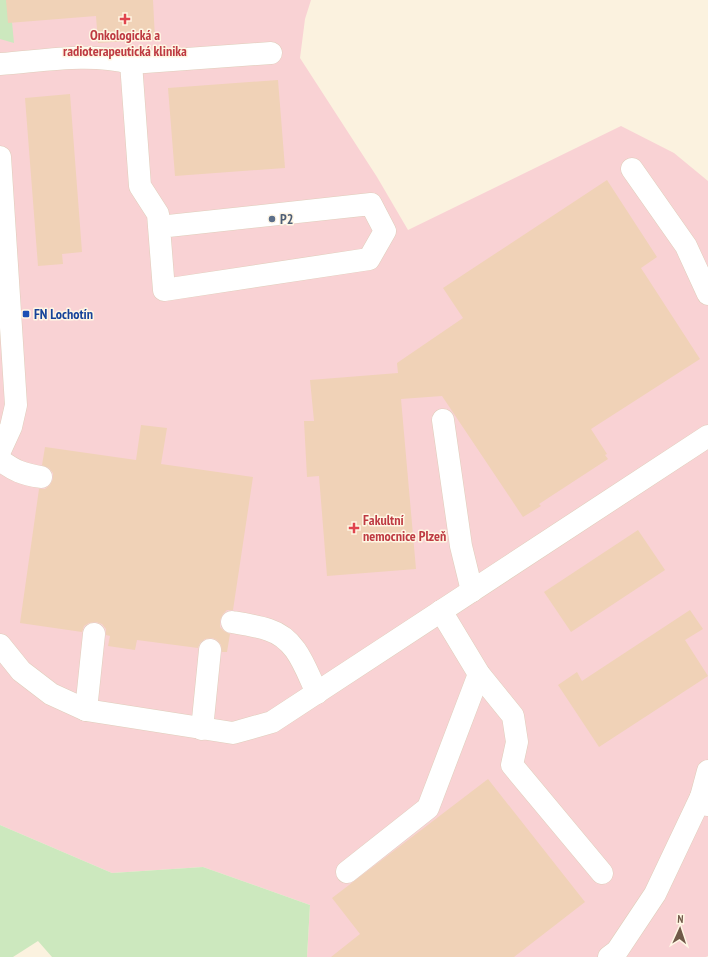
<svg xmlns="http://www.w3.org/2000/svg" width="708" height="957" font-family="'PT Sans Narrow',sans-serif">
  <rect width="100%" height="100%" fill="#fbf2df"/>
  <path fill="#f9d2d4" d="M 0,0 L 311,0 L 305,19 L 300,58 L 377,177 L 408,230 L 621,126 L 674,153 L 708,181 L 708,956 L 706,957 L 307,957 L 310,905 L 203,867 L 112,873 L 0,825 Z"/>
  <g fill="#cce8be">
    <path d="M 0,0 L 6,0 L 12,22 L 14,43 L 0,39 Z"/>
    <path d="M 0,825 L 112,873 L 203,867 L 310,905 L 307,957 L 52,957 L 38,941 L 13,957 L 0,957 Z"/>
  </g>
  <g fill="#f0d2b7">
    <path d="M 6,0 L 153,0 L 155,39 L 98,43 L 96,16 L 8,23 Z"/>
    <path d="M 278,80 L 285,168 L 175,176 L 168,88 Z"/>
    <path d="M 70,94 L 82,252 L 62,254 L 63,264 L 38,266 L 25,98 Z"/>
    <path d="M 607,180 L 657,257 L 641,268 L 700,359 L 591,429 L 607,454 L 605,455 L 608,459 L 539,504 L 541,506 L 523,517 L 442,396 L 401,399 L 416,569 L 327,576 L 319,476 L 307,477 L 304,421 L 314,421 L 310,380 L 398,373 L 397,363 L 463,318 L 443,288 Z"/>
    <path d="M 141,425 L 167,428 L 161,464 L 253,477 L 233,610 L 227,610 L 223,614 L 220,620 L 220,627 L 224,631 L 230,634 L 227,652 L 222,652 L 221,645 L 217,640 L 212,638 L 205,639 L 200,643 L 198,648 L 137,640 L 135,650 L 108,646 L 110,636 L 106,635 L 106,629 L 102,624 L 96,622 L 89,623 L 84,626 L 82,632 L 20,623 L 39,489 L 45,489 L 50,485 L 53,479 L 53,473 L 49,468 L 42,465 L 45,447 L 136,460 Z"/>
    <path d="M 638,530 L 665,570 L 571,632 L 544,592 Z"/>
    <path d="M 690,610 L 703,629 L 685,640 L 708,676 L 599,747 L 558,685 L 577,672 L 582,681 Z"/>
    <path d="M 488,779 L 585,902 L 514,957 L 331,957 L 360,934 L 332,898 Z"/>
  </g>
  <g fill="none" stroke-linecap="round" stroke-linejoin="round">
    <g stroke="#dfcebb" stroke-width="23">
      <g id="minor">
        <path d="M 131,63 L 140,186 L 158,214 L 164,290 L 369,259 L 385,231 L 371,204 L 159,227"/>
        <path d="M 0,64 C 43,61 89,52 131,63 L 271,53"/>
        <path d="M 0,157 L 16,405 L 11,427 L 0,451"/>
        <path d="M 632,169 L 686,246 L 708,294"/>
        <path d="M 443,420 L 461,546 L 472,591"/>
        <path d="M 0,460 C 15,471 22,474 41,477"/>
        <path d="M 441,611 L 479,674 L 513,716 L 517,742 L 512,765 L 602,873"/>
        <path d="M 232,622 C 244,624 257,626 269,630 C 297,639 305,668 317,693"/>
        <path d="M 0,645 L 21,671 L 51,694 L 86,710 L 233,733 L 272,722 L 708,436"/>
        <path d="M 86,710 L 94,634"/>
        <path d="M 202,729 L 210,650"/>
        <path d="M 708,771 L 701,797 L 708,805"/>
        <path d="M 347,872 L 428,808 L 479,674"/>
        <path d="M 609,957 L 617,951 L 655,894 L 701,797"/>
      </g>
    </g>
    <use href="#minor" stroke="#fff" stroke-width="22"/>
  </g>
  <g fill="#e0444e" stroke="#fff6e4" stroke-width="1.5">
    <path d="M123 13h4v4h4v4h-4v4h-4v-4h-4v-4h4z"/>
    <path d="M352 522h4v4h4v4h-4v4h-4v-4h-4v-4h4z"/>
  </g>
  <circle fill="#5c6f8a" stroke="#fff6e4" stroke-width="1.5" cx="272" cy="219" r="4"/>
  <rect fill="#1a4fb4" stroke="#fff6e4" stroke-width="1.5" x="22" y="310" width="8" height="8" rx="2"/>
  <g text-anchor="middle" stroke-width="3" stroke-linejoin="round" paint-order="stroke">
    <g font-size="14" font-weight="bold" fill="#be3a42" stroke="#fff6e4">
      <text x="125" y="40">Onkologická a<tspan x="125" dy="16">radioterapeutická klinika</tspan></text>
      <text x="363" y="525" text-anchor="start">Fakultní<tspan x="363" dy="16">nemocnice Plzeň</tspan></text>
    </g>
    <g font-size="14" font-weight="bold" fill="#4e5e75" stroke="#fff6e4" text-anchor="start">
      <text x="280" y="224">P2</text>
    </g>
    <g font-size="14" font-weight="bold" fill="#164399" stroke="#fff6e4" text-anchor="start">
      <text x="34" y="319">FN Lochotín</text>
    </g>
  </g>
  <g transform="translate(680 929) rotate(3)" stroke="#fff6e4" stroke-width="3" paint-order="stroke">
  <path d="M0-3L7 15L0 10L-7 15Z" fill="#705948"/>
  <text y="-6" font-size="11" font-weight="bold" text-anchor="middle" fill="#705948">N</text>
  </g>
</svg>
